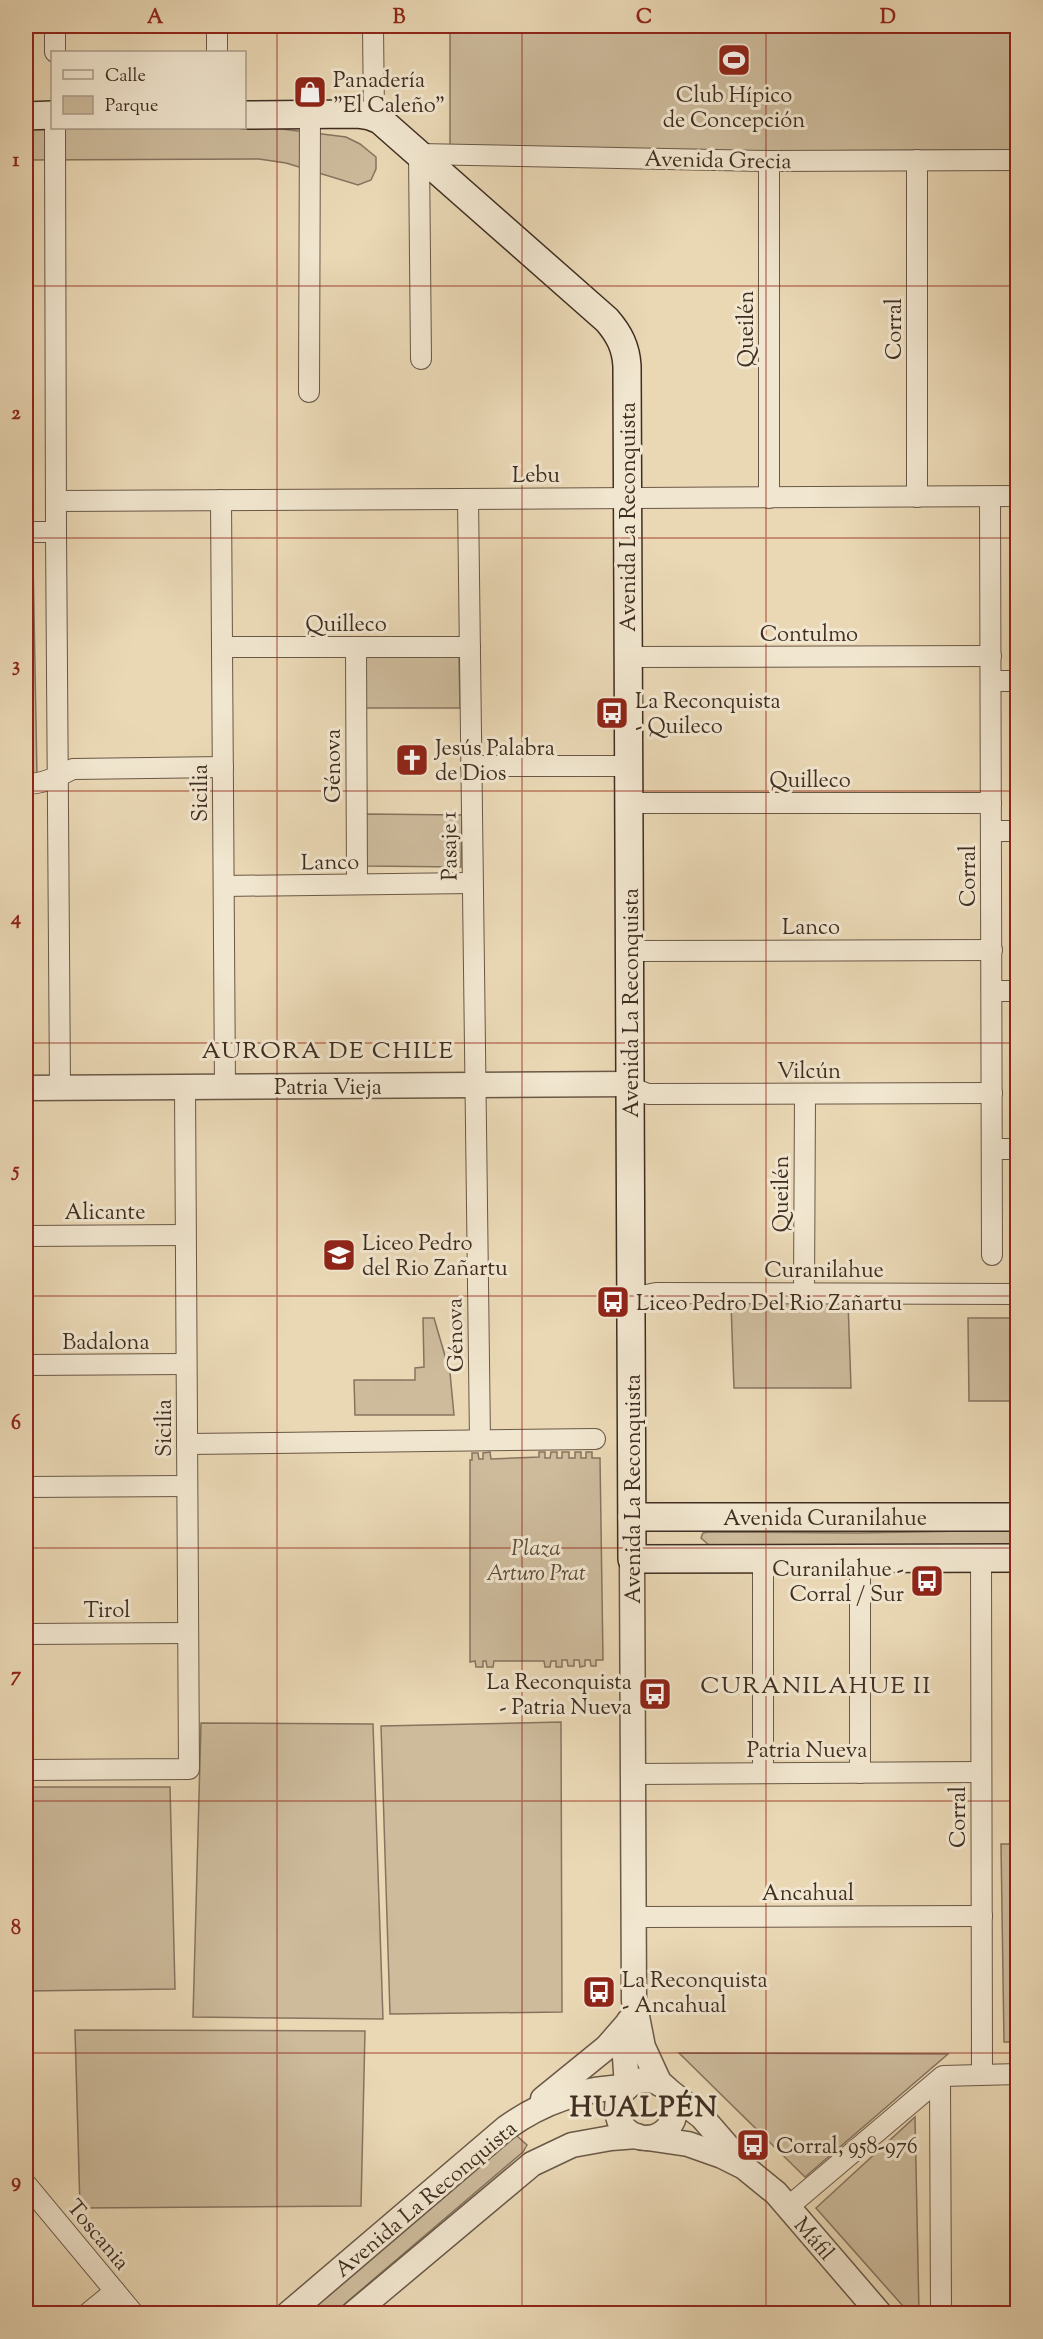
<svg xmlns="http://www.w3.org/2000/svg" width="1043" height="2339" font-family="'Sorts Mill Goudy',serif">
  <rect width="100%" height="100%" fill="#ead8b5"/>
  <filter id="stains"><feTurbulence type="fractalNoise" baseFrequency=".00333" numOctaves="4"/><feColorMatrix values="0 0 0 0 .2 0 0 0 0 .09 0 0 0 0 .02 0 0 0 .5 -.17"/></filter>
  <radialGradient id="worn" r=".72"><stop offset=".6" stop-color="#630" stop-opacity="0"/><stop offset="1" stop-color="#630" stop-opacity=".3"/></radialGradient>
  <g fill="#cdbb9c" stroke="#86745f" stroke-width="1.5">
    <path d="M 450,26 L 1017,26 L 1017,150 L 450,152 Z"/>
    <path d="M 274,128 L 346,137 L 360,144 L 376,157 L 376,169 L 371,180 L 358,185 L 286,163 L 259,159 L 26,160 L 26,129 Z"/>
    <path d="M 26,559 L 33,559 L 37,776 L 26,776 Z"/>
    <path d="M 369,654 L 459,656 L 460,708 L 364,708 L 362,658 Z"/>
    <path d="M 365,814 L 462,815 L 461,867 L 365,866 Z"/>
    <path d="M 848,1301 L 851,1388 L 734,1388 L 731,1304 L 733,1302 Z"/>
    <path d="M 423,1318 L 434,1318 L 450,1373 L 454,1415 L 355,1415 L 354,1380 L 415,1380 L 415,1368 L 424,1367 Z"/>
    <path d="M 968,1318 L 1017,1318 L 1017,1401 L 969,1401 Z"/>
    <path d="M 490,1452 L 491,1459 L 539,1457 L 539,1452 L 545,1452 L 545,1458 L 550,1458 L 551,1452 L 557,1452 L 557,1458 L 562,1458 L 562,1452 L 569,1452 L 569,1458 L 575,1458 L 575,1452 L 581,1452 L 581,1458 L 586,1458 L 586,1452 L 592,1452 L 592,1458 L 600,1458 L 603,1660 L 596,1660 L 596,1666 L 591,1666 L 590,1660 L 585,1660 L 585,1666 L 580,1667 L 579,1660 L 574,1660 L 574,1666 L 568,1666 L 567,1660 L 562,1660 L 562,1667 L 556,1667 L 556,1661 L 551,1661 L 550,1667 L 545,1667 L 544,1661 L 494,1661 L 493,1667 L 487,1667 L 486,1661 L 483,1661 L 483,1667 L 476,1667 L 475,1661 L 470,1662 L 470,1460 L 472,1460 L 472,1453 L 478,1453 L 479,1459 L 483,1459 L 483,1453 Z"/>
    <path d="M 1018,1530 L 1017,1545 L 710,1546 L 701,1538 L 703,1533 L 708,1532 L 858,1533 Z"/>
    <path d="M 561,1722 L 562,2012 L 390,2014 L 381,1726 Z"/>
    <path d="M 201,1723 L 373,1724 L 383,2019 L 193,2017 Z"/>
    <path d="M 26,1787 L 170,1787 L 175,1989 L 26,1991 Z"/>
    <path d="M 1001,1844 L 1017,1844 L 1017,2042 L 1004,2042 Z"/>
    <path d="M 75,2030 L 365,2031 L 361,2206 L 80,2208 Z"/>
    <path d="M 679,2053 L 948,2054 L 805,2177 Z"/>
    <path d="M 915,2117 L 919,2313 L 910,2314 L 816,2208 Z"/>
    <path d="M 517,2136 L 527,2145 L 523,2152 L 334,2313 L 302,2314 L 512,2137 Z"/>
  </g>
  <g fill="none" stroke-linecap="round" stroke-linejoin="round">
    <g stroke="#6a5847" stroke-width="22">
      <g id="minor">
        <path d="M 55,26 L 55,52"/>
        <path d="M 217,26 L 217,52"/>
        <path d="M 373,26 L 374,117"/>
        <path d="M 55,128 L 56,532 L 60,1088"/>
        <path d="M 917,160 L 917,497"/>
        <path d="M 769,161 L 769,498"/>
        <path d="M 421,359 L 419,154 L 769,161 L 1018,160"/>
        <path d="M 309,392 L 310,114"/>
        <path d="M 990,497 L 992,1255"/>
        <path d="M 468,499 L 480,1440"/>
        <path d="M 221,500 L 225,1087"/>
        <path d="M 56,501 L 1018,496"/>
        <path d="M 26,532 L 56,532"/>
        <path d="M 222,647 L 470,647"/>
        <path d="M 356,647 L 357,884"/>
        <path d="M 628,657 L 991,656"/>
        <path d="M 991,681 L 1018,681"/>
        <path d="M 471,766 L 628,766"/>
        <path d="M 26,784 C 43,784 57,777 73,769 L 223,767"/>
        <path d="M 629,803 L 991,803"/>
        <path d="M 991,831 L 1018,831"/>
        <path d="M 224,886 L 472,883"/>
        <path d="M 630,951 L 992,950"/>
        <path d="M 992,991 L 1018,991"/>
        <path d="M 630,1084 L 635,1089 L 648,1094 L 992,1093"/>
        <path d="M 992,1149 L 1018,1149"/>
        <path d="M 26,1236 L 185,1235"/>
        <path d="M 804,1293 L 805,1094"/>
        <path d="M 631,1298 L 656,1293 L 1018,1294"/>
        <path d="M 26,1365 L 186,1364"/>
        <path d="M 187,1444 L 595,1439"/>
        <path d="M 26,1487 L 187,1486"/>
        <path d="M 981,1559 L 982,2074"/>
        <path d="M 26,1634 L 188,1633"/>
        <path d="M 26,1770 L 189,1769 L 185,1087"/>
        <path d="M 763,1773 L 763,1559"/>
        <path d="M 860,1773 L 860,1559"/>
        <path d="M 633,1774 L 981,1772"/>
        <path d="M 634,1917 L 982,1916"/>
        <path d="M 940,2079 L 941,2314"/>
        <path d="M 26,2184 L 134,2314"/>
        <path d="M 788,2207 L 943,2076 L 1018,2074"/>
        <path d="M 87,2314 L 115,2291"/>
      </g>
    </g>
    <g stroke="#6a5847" stroke-width="27">
      <g id="tertiary">
        <path d="M 26,1088 L 630,1084"/>
        <path d="M 632,1559 L 634,2001 L 643,2047 L 660,2084"/>
        <circle cx="646" cy="2109" r="29"/>
        <path d="M 627,2087 L 624,2042 L 629,2021"/>
        <path d="M 669,2091 L 702,2117 L 741,2162"/>
        <path d="M 543,2099 L 607,2047 L 628,2023"/>
        <path d="M 647,2138 L 688,2144 L 722,2156 L 744,2167 L 776,2193 L 880,2314"/>
        <path d="M 288,2314 L 506,2128 C 542,2102 582,2088 627,2087"/>
        <path d="M 353,2314 L 532,2164 L 572,2145 L 611,2138 L 637,2136"/>
      </g>
    </g>
    <g stroke="#402e22" stroke-width="30">
      <g id="secondary">
        <path d="M 244,115 L 357,114 L 370,116 L 380,120 L 607,320 C 619,334 626,347 627,366 L 632,1559 L 1018,1558"/>
        <path d="M 26,116 L 52,115"/>
        <path d="M 632,1517 L 1018,1517"/>
      </g>
    </g>
    <use href="#minor" stroke="#f1e6cf" stroke-width="20"/>
    <use href="#tertiary" stroke="#f1e6cf" stroke-width="24"/>
    <use href="#secondary" stroke="#f1e6cf" stroke-width="27"/>
  </g>
  <path fill="none" stroke="#8f2418" stroke-width="1.5" stroke-opacity="0.55" d="M 277,26 L 277,2314M 522,26 L 522,2314M 766,26 L 766,2314M 26,286 L 1018,286M 26,538 L 1018,538M 26,791 L 1018,791M 26,1043 L 1018,1043M 26,1296 L 1018,1296M 26,1548 L 1018,1548M 26,1801 L 1018,1801M 26,2053 L 1018,2053"/>
  <defs>
    <g id="stadium-square" transform="scale(1.725)"><rect x="-9" y="-9" width="18" height="18" rx="4" fill="#8f2418" stroke="#f1e6cf"/><path d="M0-5a6.5 5 0 1 0 0 10a6.5 5 0 1 0 0-10ZM-3.5-1.8h7v3.6h-7Z" fill="#fff"/></g>
    <g id="shop-square" transform="scale(1.725)"><rect x="-9" y="-9" width="18" height="18" rx="4" fill="#8f2418" stroke="#f1e6cf"/><path d="M-5-2.5h2.3a2.7 3.5 0 0 1 5.4 0H5L5.5 6h-11ZM-1.5-2.5h3a1.5 2.3 0 0 0-3 0Z" fill="#fff"/></g>
    <g id="bus-square" transform="scale(1.725)"><rect x="-9" y="-9" width="18" height="18" rx="4" fill="#8f2418" stroke="#f1e6cf"/><path d="M-5-6H5V4H4V6H2V4H-2V6H-4V4H-5ZM-3.5-4V0h7V-4ZM-3.5 1.2v1.5H-2V1.2ZM2 1.2v1.5H3.5V1.2Z" fill="#fff"/></g>
    <g id="church-square" transform="scale(1.725)"><rect x="-9" y="-9" width="18" height="18" rx="4" fill="#8f2418" stroke="#f1e6cf"/><path d="M-1.2-6h2.4v3.5h3.3v2.4h-3.3V6h-2.4V-.1h-3.3v-2.4h3.3Z" fill="#fff"/></g>
    <g id="school-square" transform="scale(1.725)"><rect x="-9" y="-9" width="18" height="18" rx="4" fill="#8f2418" stroke="#f1e6cf"/><path d="M0-5L7-2L0 1L-7-2ZM-4 1L0 2.5L4 1V4Q0 6-4 4Z" fill="#fff"/></g>
  </defs>
  <g fill-rule="evenodd">
    <use href="#stadium-square" x="734" y="60"/>
    <use href="#shop-square" x="310" y="92"/>
    <use href="#bus-square" x="612" y="713"/>
    <use href="#church-square" x="412" y="760"/>
    <use href="#school-square" x="339" y="1255"/>
    <use href="#bus-square" x="613" y="1302"/>
    <use href="#bus-square" x="927" y="1581"/>
    <use href="#bus-square" x="655" y="1694"/>
    <use href="#bus-square" x="599" y="1992"/>
    <use href="#bus-square" x="753" y="2145"/>
  </g>
  <g text-anchor="middle" stroke-width="6" stroke-linejoin="round" paint-order="stroke">
    <g font-size="22" fill="#402e22" stroke="#f1e6cf" text-anchor="start">
      <text x="333" y="87">Panadería<tspan x="333" dy="25">"El Caleño"</tspan></text>
      <text x="734" y="102" text-anchor="middle">Club Hípico<tspan x="734" dy="25">de Concepción</tspan></text>
      <text x="635" y="708">La Reconquista<tspan x="635" dy="25">- Quileco</tspan></text>
      <text x="435" y="755">Jesús Palabra<tspan x="435" dy="25">de Dios</tspan></text>
      <text x="362" y="1250">Liceo Pedro<tspan x="362" dy="25">del Rio Zañartu</tspan></text>
      <text x="636" y="1310">Liceo Pedro Del Rio Zañartu</text>
      <text x="904" y="1576" text-anchor="end">Curanilahue -<tspan x="904" dy="25">Corral / Sur</tspan></text>
      <text x="632" y="1689" text-anchor="end">La Reconquista<tspan x="632" dy="25">- Patria Nueva</tspan></text>
      <text x="622" y="1987">La Reconquista<tspan x="622" dy="25">- Ancahual</tspan></text>
      <text x="776" y="2153">Corral, 958-976</text>
    </g>
    <g font-size="22" fill="#402e22" stroke="#f1e6cf">
      <text transform="translate(718 159) rotate(1)" y="8">Avenida Grecia</text>
      <text transform="translate(745 329) rotate(-90)" y="8">Queilén</text>
      <text transform="translate(893 329) rotate(-90)" y="8">Corral</text>
      <text x="536" y="482">Lebu</text>
      <text transform="translate(627 517) rotate(-90)" y="8">Avenida La Reconquista</text>
      <text x="346" y="631">Quilleco</text>
      <text x="809" y="641">Contulmo</text>
      <text transform="translate(332 766) rotate(-90)" y="8">Génova</text>
      <text x="810" y="787">Quilleco</text>
      <text transform="translate(199 793) rotate(-90)" y="8">Sicilia</text>
      <text transform="translate(448 846) rotate(-91)" y="8">Pasaje 1</text>
      <text transform="translate(330 861) rotate(-1)" y="8">Lanco</text>
      <text transform="translate(967 876) rotate(-90)" y="8">Corral</text>
      <text x="811" y="934">Lanco</text>
      <text transform="translate(630 1003) rotate(-90)" y="8">Avenida La Reconquista</text>
      <text x="809" y="1078">Vilcún</text>
      <text x="328" y="1094">Patria Vieja</text>
      <text transform="translate(780 1194) rotate(-90)" y="8">Queilén</text>
      <text x="105" y="1219">Alicante</text>
      <text x="824" y="1277">Curanilahue</text>
      <text transform="translate(454 1335) rotate(-91)" y="8">Génova</text>
      <text x="106" y="1349">Badalona</text>
      <text transform="translate(163 1428) rotate(-90)" y="8">Sicilia</text>
      <text transform="translate(632 1489) rotate(-90)" y="8">Avenida La Reconquista</text>
      <text x="825" y="1525">Avenida Curanilahue</text>
      <text x="107" y="1617">Tirol</text>
      <text x="807" y="1757">Patria Nueva</text>
      <text transform="translate(957 1817) rotate(-90)" y="8">Corral</text>
      <text x="808" y="1900">Ancahual</text>
      <text transform="translate(425 2198) rotate(-40)" y="8">Avenida La Reconquista</text>
      <text transform="translate(99 2234) rotate(50)" y="8">Toscania</text>
      <text transform="translate(815 2238) rotate(49)" y="8">Máfil</text>
    </g>
    <g font-size="22" font-style="italic" fill="#5c4a3a" stroke="#f1e6cf">
      <text x="536" y="1555">Plaza<tspan x="536" dy="25">Arturo Prat</tspan></text>
    </g>
    <g font-size="24" letter-spacing="1.5" fill="#402e22" stroke="#f1e6cf">
      <text x="328" y="1058">AURORA DE CHILE</text>
      <text x="816" y="1693">CURANILAHUE II</text>
    </g>
    <g font-size="28" font-weight="bold" letter-spacing="1.5" fill="#402e22" stroke="#f1e6cf">
      <text x="644" y="2116">HUALPÉN</text>
    </g>
  </g>
  <rect width="1043" height="2339" fill="none" stroke="#ead8b5" stroke-width="66"/>
  <rect x="51" y="51" width="195" height="78" fill="#f1e6cf" stroke="#aa9c8a" stroke-width="1.5"/>
  <rect x="63" y="70" width="30" height="9" fill="#f1e6cf" stroke="#aa9c8a" stroke-width="1.5"/>
  <text x="105" y="81" font-size="18" fill="#402e22">Calle</text>
  <rect x="63" y="96" width="30" height="18" fill="#cdbb9c" stroke="#aa9c8a" stroke-width="1.5"/>
  <text x="105" y="111" font-size="18" fill="#402e22">Parque</text>
  <rect x="33" y="33" width="977" height="2273" fill="none" stroke="#8f2418" stroke-width="2"/>
  <g font-size="20" text-anchor="middle" font-weight="bold" fill="#8f2418">
    <text x="155" y="23">A</text>
    <text x="399" y="23">B</text>
    <text x="644" y="23">C</text>
    <text x="888" y="23">D</text>
    <text x="16" y="166">1</text>
    <text x="16" y="419">2</text>
    <text x="16" y="671">3</text>
    <text x="16" y="924">4</text>
    <text x="16" y="1176">5</text>
    <text x="16" y="1429">6</text>
    <text x="16" y="1681">7</text>
    <text x="16" y="1934">8</text>
    <text x="16" y="2187">9</text>
  </g>
  <rect width="100%" height="100%" filter="url(#stains)"/>
  <rect width="100%" height="100%" fill="url(#worn)"/>
</svg>
